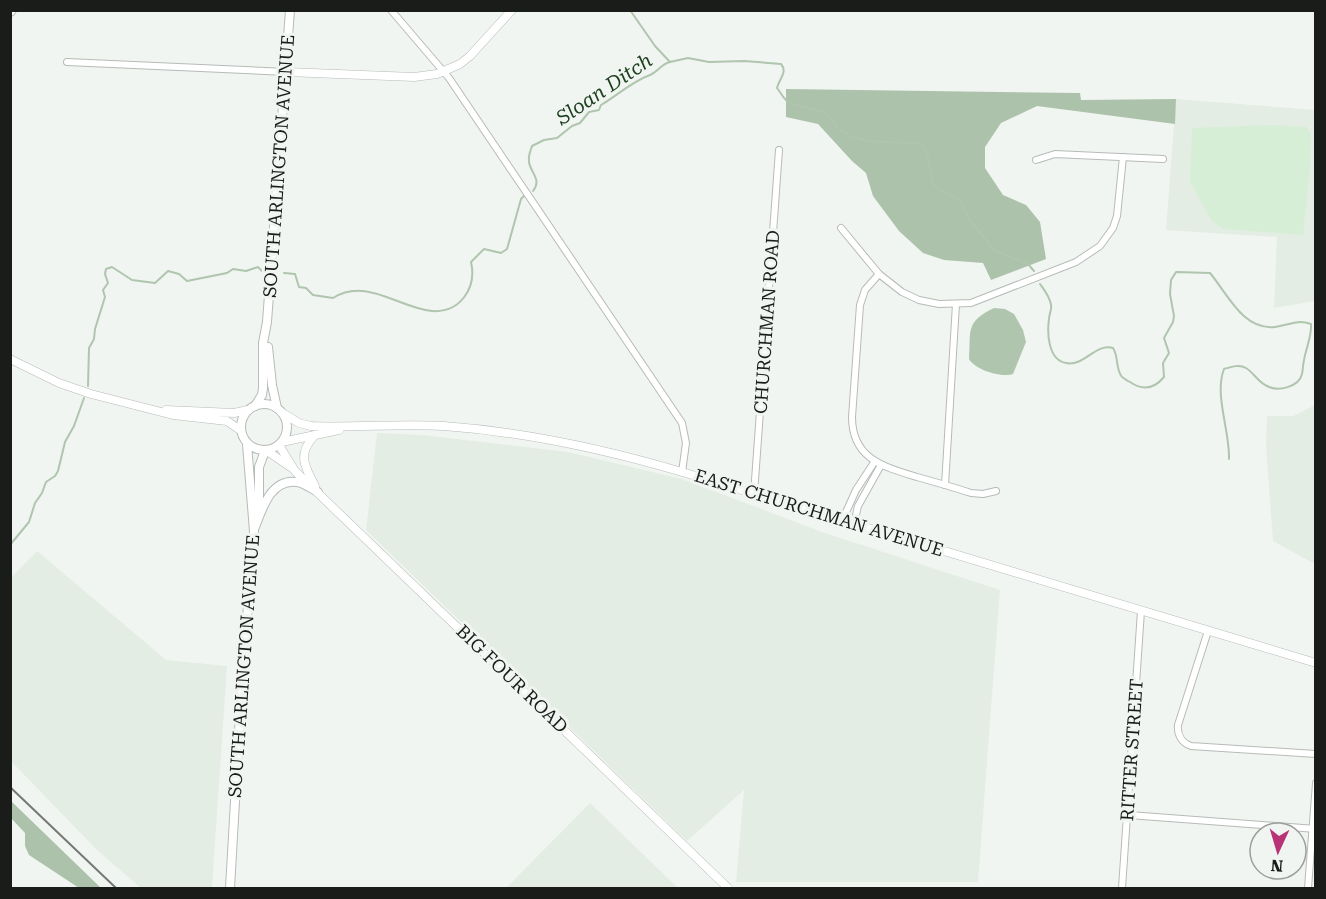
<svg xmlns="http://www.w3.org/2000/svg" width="1326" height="899" font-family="'Roboto Serif',serif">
  <rect width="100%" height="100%" fill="#f1f5f1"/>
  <g fill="#e3ede3">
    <path d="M 1176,99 L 1315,110 L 1315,301 L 1274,308 L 1277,237 L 1166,230 Z"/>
    <path d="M 1315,405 L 1315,564 L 1273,541 L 1266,445 L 1267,416 L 1293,416 Z"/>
    <path d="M 377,433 L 423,435 L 568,452 L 682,479 L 822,532 L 1000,590 L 978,882 L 736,882 L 744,790 L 687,841 L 366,530 Z"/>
    <path d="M 37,551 L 166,660 L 227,666 L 212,888 L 141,888 L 98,851 L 11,761 L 11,578 Z"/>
    <path d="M 590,803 L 678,888 L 506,888 Z"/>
  </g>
  <path fill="#d7eed6" d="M 1273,125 L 1306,127 L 1311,133 L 1310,169 L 1303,235 L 1223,229 L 1211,220 L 1190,181 L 1192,128 Z"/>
  <g fill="#acc2ab">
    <path d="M 786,89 L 1080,93 L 1081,100 L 1176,99 L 1175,124 L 1037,106 L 1001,123 L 985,147 L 985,168 L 1003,195 L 1026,205 L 1040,222 L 1046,259 L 991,280 L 983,263 L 944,260 L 923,253 L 899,231 L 873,196 L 866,173 L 852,161 L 818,124 L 786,117 Z"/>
    <path d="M 10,801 L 11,801 L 101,888 L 79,888 L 29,855 L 25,846 L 25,833 L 11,818 Z"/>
  </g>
  <path fill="#afc5ae" d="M 994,308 L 1005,309 L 1014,314 L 1023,330 L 1026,342 L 1013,374 C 1002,378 975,370 969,359 C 971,330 965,322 994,308 Z"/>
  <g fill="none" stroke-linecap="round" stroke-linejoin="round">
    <g stroke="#afc5ae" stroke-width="2">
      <path d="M 630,10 L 655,46 L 670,62 L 688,58 L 709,62 L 744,61 L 781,64 C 788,72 779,79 777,88 C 781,93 783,98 788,102 C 794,106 814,108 824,113 C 832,117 835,128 843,132 C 866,146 896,141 921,143 C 930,150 929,172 933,185 L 960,201 L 969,219 L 995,251 L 1028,264 L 1034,271"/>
      <path d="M 533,191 C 542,179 531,174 529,162 C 528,156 530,152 532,146 L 544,140 L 557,138 L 572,126 L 580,123 L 589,112 L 599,110 L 601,105 C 618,95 631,82 650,75 C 658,72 661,64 670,62"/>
      <path d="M 284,273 L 295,274 L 299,287 L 306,288 L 313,295 L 333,298 C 366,277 399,308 432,311 C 460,313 477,288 471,262 L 484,249 L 501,253 L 507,249 L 521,199 L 524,196"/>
      <path d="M 1040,284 C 1045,291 1050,297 1051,305 C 1052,310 1049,314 1049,319 C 1047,333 1048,360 1066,363 C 1084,367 1095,343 1113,348 C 1119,357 1115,368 1122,377 C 1122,377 1129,382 1130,382 C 1143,391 1154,389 1164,377 L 1163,363 L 1169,353 L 1164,338 L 1173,322 L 1174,316 L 1170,294 L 1171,280 L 1176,272 L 1210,273 C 1227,293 1243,331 1275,327 C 1289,325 1297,319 1311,324 C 1312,336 1306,348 1304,360 C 1303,364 1303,369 1302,374 C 1299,387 1278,392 1267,386 C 1258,382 1254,373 1246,368 C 1239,364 1231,367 1224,369 C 1214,395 1230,431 1229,459"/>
      <path d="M 88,386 L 89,348 L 94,339 L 95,329 L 105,297 L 103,290 L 108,283 L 105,274 L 106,269 L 112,267 L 132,280 L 155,283 L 168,271 L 179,274 L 187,281 L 227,273 L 233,269 L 246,271 L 258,267 L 262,271"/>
      <path d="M 10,545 L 29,522 L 35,503 L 42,493 L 46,482 L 55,476 L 58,471 L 65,442 L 74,426 L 84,398"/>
    </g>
    <g stroke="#b7bbb7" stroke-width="8">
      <g id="minor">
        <path d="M 391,10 L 449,78 L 682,423 L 686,443 L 682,472"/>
        <path d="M 67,62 L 287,72"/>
        <path d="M 1036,160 L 1055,154 L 1163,159"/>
        <path d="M 841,228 L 879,274 L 902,292 L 919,300 L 939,304 L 971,303 L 1076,262 L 1100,246 L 1113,228 L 1117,216 L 1123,157"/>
        <path d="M 879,274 L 865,290 L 860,305 L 852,417 C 852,459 884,467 917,477 C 935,482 953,487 971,493 L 983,494 L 996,491"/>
        <path d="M 945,485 L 956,304"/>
        <path d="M 754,494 L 779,150"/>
        <path d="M 842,521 L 856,490 L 875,461"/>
        <path d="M 854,524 L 858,506 L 881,465"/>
        <path d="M 1208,631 L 1178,725 C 1177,735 1182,743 1191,746 L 1316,754"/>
        <path d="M 1129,815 L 1316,829"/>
        <path d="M 1122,888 L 1141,611"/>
        <path d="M 1308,888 L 1316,783"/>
      </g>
    </g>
    <g stroke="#b7bbb7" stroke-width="9">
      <g id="tertiary">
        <path d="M 287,72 L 414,77 L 437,74 L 460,64 L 470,56 L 512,10"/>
        <path d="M 10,359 L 59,383 L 91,394 L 173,415 L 227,421 L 240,430"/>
        <path d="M 166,410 L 234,413 L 248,410"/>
        <path d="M 281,412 L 299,423 L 311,426 C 356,428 400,423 444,426 C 525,432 604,449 682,472 L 1316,663"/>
        <path d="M 315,435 C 297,454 304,465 315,486"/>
        <path d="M 282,442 L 339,430"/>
        <path d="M 279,445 L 295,471 L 728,888"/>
        <path d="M 267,451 L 292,468"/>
      </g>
    </g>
    <g stroke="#b7bbb7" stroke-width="10">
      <g id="secondary">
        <path d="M 268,347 L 272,385 L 277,408"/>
        <circle cx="264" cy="427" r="23"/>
        <path d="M 255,406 L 262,395 L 263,388 L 263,343 L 267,322 L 290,10"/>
        <path d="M 259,510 L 259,467 L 265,451"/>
        <path d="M 255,527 C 262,509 271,478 297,482 C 304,483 312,489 318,492"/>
        <path d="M 230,888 L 242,680 L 254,531 L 247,444"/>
      </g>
    </g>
    <g stroke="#b7bbb7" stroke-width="12">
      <path id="motorway" d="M 10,11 L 11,10"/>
    </g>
    <use href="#minor" stroke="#fff" stroke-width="6"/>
    <use href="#tertiary" stroke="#fff" stroke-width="8"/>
    <use href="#secondary" stroke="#fff" stroke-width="8"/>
    <use href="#motorway" stroke="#fff" stroke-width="10"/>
    <path stroke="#757875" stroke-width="2" d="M 10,787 L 116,888"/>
  </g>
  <g text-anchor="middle" stroke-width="6" stroke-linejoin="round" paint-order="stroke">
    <g font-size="18" fill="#1a1c1a" stroke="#f1f5f1">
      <text transform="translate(279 166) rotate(-86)" y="6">SOUTH ARLINGTON AVENUE</text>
      <text transform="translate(767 322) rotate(-86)" y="6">CHURCHMAN ROAD</text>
      <text transform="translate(819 513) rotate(17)" y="6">EAST CHURCHMAN AVENUE</text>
      <text transform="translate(244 666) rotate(-86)" y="6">SOUTH ARLINGTON AVENUE</text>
      <text transform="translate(512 679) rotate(44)" y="6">BIG FOUR ROAD</text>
      <text transform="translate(1132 750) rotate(-86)" y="6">RITTER STREET</text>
    </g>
    <g font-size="20" font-style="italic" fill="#1c3f1d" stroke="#f1f5f1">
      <text transform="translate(604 89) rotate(-34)" y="7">Sloan Ditch</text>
    </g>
  </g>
  <rect width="1326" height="899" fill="none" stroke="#1a1c1a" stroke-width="24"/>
  <g transform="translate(1278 851) rotate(184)"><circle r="28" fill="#f1f5f1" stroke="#9b9e9b" stroke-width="1.5"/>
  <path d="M0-4.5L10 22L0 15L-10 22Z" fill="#b93477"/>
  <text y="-9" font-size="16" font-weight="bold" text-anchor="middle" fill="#1a1c1a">N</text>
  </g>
</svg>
